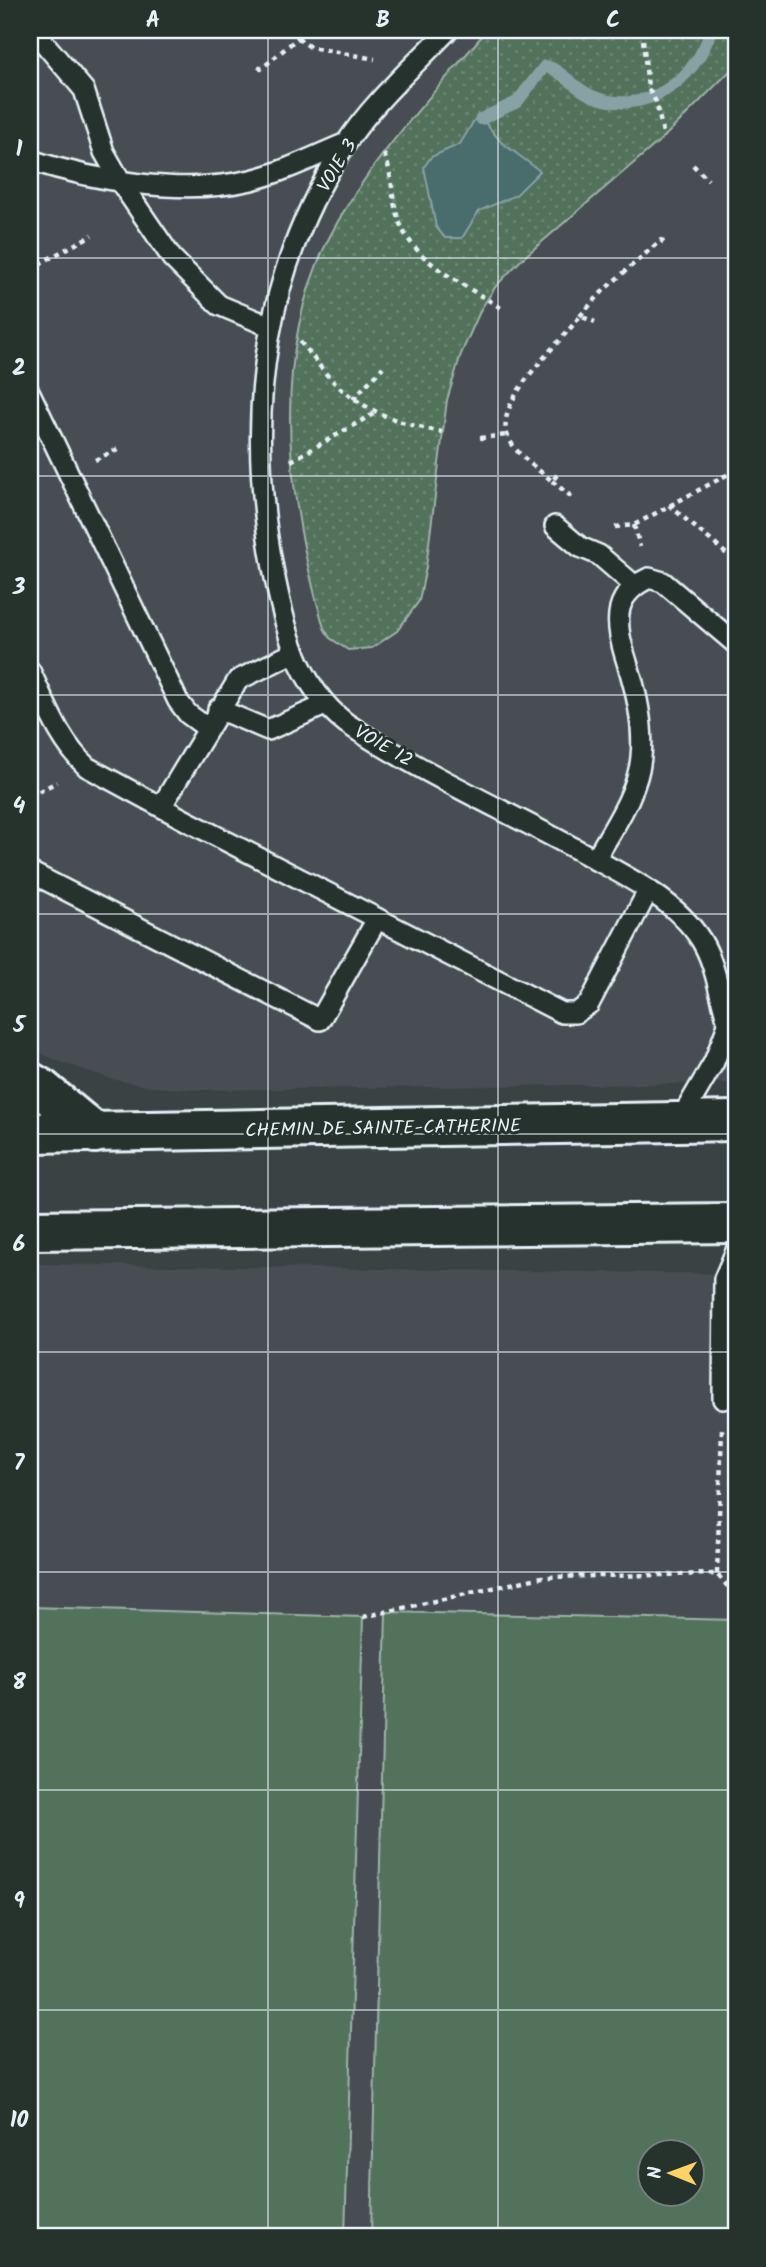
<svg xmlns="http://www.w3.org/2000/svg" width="766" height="2267" font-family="Kalam,sans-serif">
  <defs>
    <pattern id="grass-dots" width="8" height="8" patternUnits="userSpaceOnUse" patternTransform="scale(1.75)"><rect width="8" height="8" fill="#53725b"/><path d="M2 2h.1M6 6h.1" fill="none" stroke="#6c8773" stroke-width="1.8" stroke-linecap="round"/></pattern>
  </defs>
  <rect width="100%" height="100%" fill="#394343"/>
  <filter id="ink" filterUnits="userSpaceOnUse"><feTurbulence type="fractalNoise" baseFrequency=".0143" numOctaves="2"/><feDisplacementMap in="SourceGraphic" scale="14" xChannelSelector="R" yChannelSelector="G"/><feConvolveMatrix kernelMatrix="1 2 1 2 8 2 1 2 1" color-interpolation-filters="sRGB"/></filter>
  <g filter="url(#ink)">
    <g fill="#464e52" fill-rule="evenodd">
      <path d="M 30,30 L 736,30 L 736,1083 L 201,1090 L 151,1087 L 112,1079 L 55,1060 L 30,1048 Z"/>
      <path d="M 30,1264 L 736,1274 L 736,2237 L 30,2237 ZM 650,2152 L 692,2152 L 692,2194 L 650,2194 Z"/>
    </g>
    <path fill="url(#grass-dots)" stroke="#9eb2aa" stroke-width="2" d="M 487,30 L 736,30 L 736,65 L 664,137 L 522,259 L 496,286 L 481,309 L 461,354 L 447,400 L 426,567 L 419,601 L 397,631 L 372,648 L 348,650 L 330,638 L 324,628 C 288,505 269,361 327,242 C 366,163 431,97 487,30 Z"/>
    <g fill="#53725b" stroke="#9eb2aa" stroke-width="2" fill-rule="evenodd">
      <path d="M 30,1607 L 363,1617 L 345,2237 L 30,2237 Z"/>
      <path d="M 386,1612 L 736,1620 L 735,2237 L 371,2236 ZM 650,2152 L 692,2152 L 692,2194 L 650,2194 Z"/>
    </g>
    <path fill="#486c6d" stroke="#88a1a5" stroke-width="2" d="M 478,114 L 501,142 L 540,171 L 516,195 L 479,211 L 462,238 L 445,238 L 436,227 L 424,167 L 431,157 L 460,144 Z"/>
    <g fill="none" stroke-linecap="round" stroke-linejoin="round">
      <path stroke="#88a1a5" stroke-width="12" d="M 481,119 L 517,102 L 545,66 C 561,69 574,88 590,95 C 643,119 696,81 711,30"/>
      <g stroke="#e8f1f8" stroke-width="24">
        <g id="lane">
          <path d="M 33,30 L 84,90 L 104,152 L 125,189 L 172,258 L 219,305 L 269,326"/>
          <path d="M 448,30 C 415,65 371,104 345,145 C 261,275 245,418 273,568 C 284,626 297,685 346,723 C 418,771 500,808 576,849 C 619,873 674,897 701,940 C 720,971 719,1009 736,1040"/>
          <path d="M 30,160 C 95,181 184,196 251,180 C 284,172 315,156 346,143"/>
          <path d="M 30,393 L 178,701 L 188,714 L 207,728"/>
          <path d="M 555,526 L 580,547 L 599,555 L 635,586"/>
          <path d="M 30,671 C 46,704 59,741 87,767 L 187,821 L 562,1013 L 576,1013 L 589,1004 L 648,891"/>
          <path d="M 218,709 L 268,730 L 325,705"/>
          <path d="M 161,807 L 238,680 L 295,652"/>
          <path d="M 595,860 C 612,829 638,793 641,757 C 644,728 638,699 630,672 C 624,652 615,629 620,608 C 624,593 636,584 649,578 L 663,582 L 736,644"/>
          <path d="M 30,872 L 320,1020 L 377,919"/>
          <path d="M 679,1122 L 714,1062 L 728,1025"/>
          <path d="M 723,1399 L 724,1279 L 736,1251"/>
        </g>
      </g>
      <g stroke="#e8f1f8" stroke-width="44">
        <g id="secondary">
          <path d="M 30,1082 L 42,1089 L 95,1133"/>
          <path d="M 30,1133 L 736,1121"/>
          <path d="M 30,1230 L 736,1223"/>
        </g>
      </g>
      <g stroke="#e8f1f8" stroke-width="4.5" stroke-dasharray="5 5" stroke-linecap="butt">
        <path d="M 642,30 L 648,88 L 656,102 L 664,137"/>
        <path d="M 298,38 L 310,47 L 375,59"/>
        <path d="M 259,66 L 261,69 L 307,30"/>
        <path d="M 384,154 C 393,174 391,197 398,218 C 412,263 467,285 504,310"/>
        <path d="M 693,165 L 708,180"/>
        <path d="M 30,269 L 92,235"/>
        <path d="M 580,316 L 605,289 L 661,240 L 666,245"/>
        <path d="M 300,342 C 310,352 318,365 328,376 C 360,410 396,423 442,432"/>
        <path d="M 353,399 L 383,367"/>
        <path d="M 480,438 L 507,435"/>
        <path d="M 95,460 L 120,448"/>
        <path d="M 291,461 L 375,413"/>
        <path d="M 557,475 L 552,481 C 537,468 514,454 507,434 C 495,399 561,343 580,316 L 595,322"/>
        <path d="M 552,481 L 573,498"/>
        <path d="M 669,505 L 736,562"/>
        <path d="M 634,525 L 640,547"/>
        <path d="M 615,527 L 634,525 L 736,470"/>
        <path d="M 30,796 L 57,782"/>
        <path d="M 717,1574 L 722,1428"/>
        <path d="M 363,1617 L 542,1577 L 717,1574 L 736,1596"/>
      </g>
      <use href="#lane" stroke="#26332d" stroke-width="19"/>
      <use href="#secondary" stroke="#26332d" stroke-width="38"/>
    </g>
  </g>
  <path fill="none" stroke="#e8f1f8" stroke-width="2" stroke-opacity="0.55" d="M 268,30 L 268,2237M 498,30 L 498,2237M 30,258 L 736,258M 30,476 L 736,476M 30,695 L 736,695M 30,914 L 736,914M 30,1134 L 736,1134M 30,1352 L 736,1352M 30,1572 L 736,1572M 30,1790 L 736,1790M 30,2010 L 736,2010"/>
  <g text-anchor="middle" stroke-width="6" stroke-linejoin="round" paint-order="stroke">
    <g font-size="19" fill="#e8f1f8" stroke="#26332d">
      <text transform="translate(336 165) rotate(-59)" y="7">VOIE 3</text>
      <text transform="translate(384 745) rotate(30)" y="7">VOIE 12</text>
      <text transform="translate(383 1127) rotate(-1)" y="7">CHEMIN DE SAINTE-CATHERINE</text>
    </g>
  </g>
  <rect width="766" height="2267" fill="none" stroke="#26332d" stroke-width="77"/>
  <g transform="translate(671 2173) rotate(271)"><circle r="33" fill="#26332d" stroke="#747f7e" stroke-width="2"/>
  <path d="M0-5L12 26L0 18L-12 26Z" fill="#ffd166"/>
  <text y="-10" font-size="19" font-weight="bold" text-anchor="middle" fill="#e8f1f8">N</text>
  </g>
  <rect x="38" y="38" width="690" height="2190" fill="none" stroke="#e8f1f8" stroke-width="2.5"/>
  <g font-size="23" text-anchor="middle" font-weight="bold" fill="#e8f1f8">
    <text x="153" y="27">A</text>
    <text x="383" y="27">B</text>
    <text x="613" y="27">C</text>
    <text x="19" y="156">1</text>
    <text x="19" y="375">2</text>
    <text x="19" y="594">3</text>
    <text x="19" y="813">4</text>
    <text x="19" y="1032">5</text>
    <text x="19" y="1251">6</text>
    <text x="19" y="1470">7</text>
    <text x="19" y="1689">8</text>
    <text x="19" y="1908">9</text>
    <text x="19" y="2127">10</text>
  </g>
</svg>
